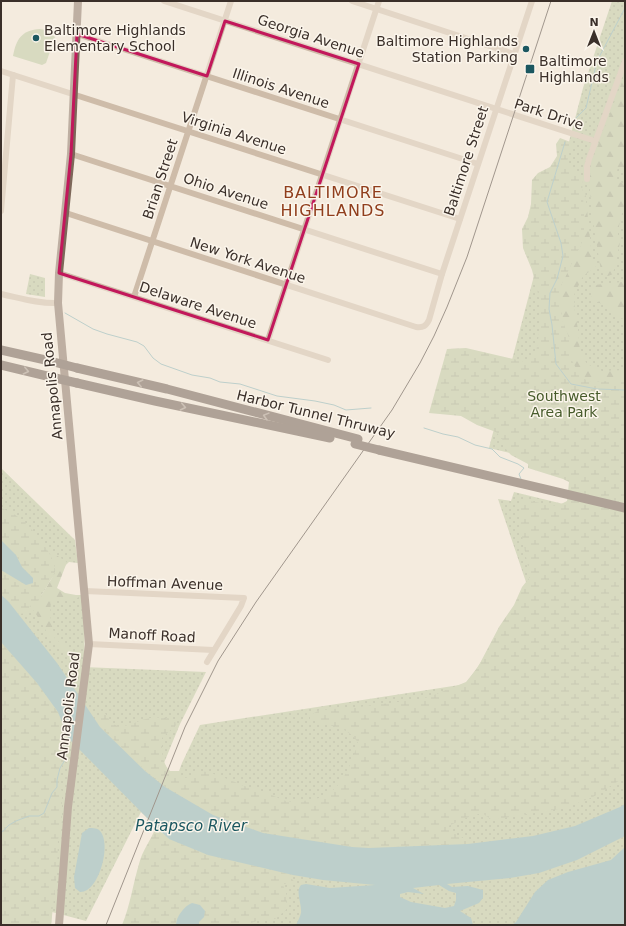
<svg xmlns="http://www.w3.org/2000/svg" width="626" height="926" font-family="'DejaVu Sans',sans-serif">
  <defs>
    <pattern id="green-dots" width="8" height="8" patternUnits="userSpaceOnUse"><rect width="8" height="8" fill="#b5c59c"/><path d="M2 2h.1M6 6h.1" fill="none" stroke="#94a07f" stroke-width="1.8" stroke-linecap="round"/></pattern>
    <pattern id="forest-firs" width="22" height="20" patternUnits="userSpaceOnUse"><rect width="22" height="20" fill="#b5c59c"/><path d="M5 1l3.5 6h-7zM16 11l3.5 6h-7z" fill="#94a07f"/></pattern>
    <pattern id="wetland-marsh" width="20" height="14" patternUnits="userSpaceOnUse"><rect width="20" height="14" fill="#b5c59c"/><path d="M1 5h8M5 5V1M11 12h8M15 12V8" fill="none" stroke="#94a07f"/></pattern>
  </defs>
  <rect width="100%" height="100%" fill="#f4ebde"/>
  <g fill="url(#green-dots)">
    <path d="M 612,1 L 625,1 L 625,476 L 530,458 L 489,448 L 583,88 Z"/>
    <path d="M 30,274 L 45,278 L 45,297 L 26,294 Z"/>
    <path d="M 1,468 L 75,540 L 78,563 L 69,562 L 34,595 L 82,595 C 84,619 86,643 83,667 L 206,672 L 180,724 L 157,780 L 172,790 L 182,763 L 200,725 L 466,684 L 529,591 L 498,499 L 511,501 L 514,492 L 584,509 L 625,517 L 625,925 L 135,925 L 169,839 L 141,812 L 86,921 L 52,912 L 51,925 L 1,925 Z"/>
  </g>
  <g fill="url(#forest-firs)">
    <path d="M 625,74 L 625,171 L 618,168 L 613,180 L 625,184 L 625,201 L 618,230 L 618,235 L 621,238 L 613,274 L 608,276 L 604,275 L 601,271 L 594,228 L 589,181 L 592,161 Z"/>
    <path d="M 582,179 L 584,181 L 592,257 L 596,267 L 583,276 L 574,295 L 575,314 L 578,329 L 580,352 L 587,364 L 602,371 L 625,370 L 625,380 L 589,382 L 579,375 L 570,356 L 570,341 L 562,319 L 559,290 L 584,238 L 584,214 Z"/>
    <path d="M 622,282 L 625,283 L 625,319 C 616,318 616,313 609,308 C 603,304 597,302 591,299 L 592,290 L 595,285 Z"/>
    <path d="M 48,550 L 67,562 L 57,588 L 65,593 L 76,595 L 79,597 L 72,601 L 51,599 L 50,615 L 55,639 L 68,648 L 66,653 L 54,644 L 36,614 L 30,606 L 40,599 L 41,596 L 55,573 L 55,565 Z"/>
  </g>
  <g fill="url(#wetland-marsh)">
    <path d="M 560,138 L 573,143 L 568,156 L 567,166 L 574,171 L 582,179 L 584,214 L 584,238 L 559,290 L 562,319 L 570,341 L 570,356 L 579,375 L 589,382 L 625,380 L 625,777 L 593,797 L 565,808 L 492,820 L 482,813 L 466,818 L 446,827 C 450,829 454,833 457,835 C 463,838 467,840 472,844 L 468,844 L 369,848 L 352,847 L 263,833 L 213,815 L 165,787 L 146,771 L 100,727 L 96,721 C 99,718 99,714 102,711 C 108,714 108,722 115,725 C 126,729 136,721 146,719 C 155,717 166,717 175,720 L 176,725 L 162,738 C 162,751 161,762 170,771 L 179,771 L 180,775 L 184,778 L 191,777 L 194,771 C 204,769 225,778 235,782 C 244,787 254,788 264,792 C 271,794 279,799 286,801 C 290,802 295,801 299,801 C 338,801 347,775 358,743 C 348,725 327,727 310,719 L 310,715 L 320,710 L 359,707 L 413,700 L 429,697 L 466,682 L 478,667 L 499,627 L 514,605 L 522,587 L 530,577 L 519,521 L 519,504 L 524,500 L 557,506 L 567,501 L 569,482 L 563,479 L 528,468 L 528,464 L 511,455 L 505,448 L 505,443 L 496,432 L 477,425 L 461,416 L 429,413 L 447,349 L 466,348 L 526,362 L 536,353 L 541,320 L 539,298 L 532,270 L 523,248 L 522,229 L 528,217 L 531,204 L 532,180 L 538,173 L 550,167 L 557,156 L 556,144 Z"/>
    <path d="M 1,508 C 7,510 13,513 18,517 C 29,524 58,558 55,572 C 54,575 43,593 41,596 L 41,599 L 30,606 L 27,613 L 19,614 L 8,601 L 1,595 L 1,570 L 26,585 L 33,578 L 22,567 L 16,555 L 1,540 Z"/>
    <path d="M 1,642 L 37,683 L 58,712 L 69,739 L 72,741 L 68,745 L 66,757 L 60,771 L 60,787 L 62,792 L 62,821 L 58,840 L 57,871 L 51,925 L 1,925 Z"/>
    <path d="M 156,827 L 169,839 L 208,855 L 293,875 L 292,879 L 297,885 L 296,886 C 293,883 286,883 283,885 L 287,896 L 286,910 L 275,919 L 256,921 L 247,925 L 199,925 L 199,922 L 181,915 L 176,921 L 176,925 L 122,925 C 130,906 133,884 139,864 C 142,851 151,840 156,827 Z"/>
  </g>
  <path fill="#b5c59c" d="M 40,29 L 46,30 L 55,37 L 46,63 L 42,65 L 13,56 C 16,39 22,30 40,29 Z"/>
  <g fill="#7baeb4" fill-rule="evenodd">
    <path d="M 1,540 L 16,555 L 22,567 L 33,578 L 33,583 L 26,585 L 1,570 Z"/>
    <path d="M 1,595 L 8,601 L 57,663 L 100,727 L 145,771 L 165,787 L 213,815 L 263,833 L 352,847 L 369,848 L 468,844 L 533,836 L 575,826 L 620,807 L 625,804 L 625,836 L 577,860 L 539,873 L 510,878 L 447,884 L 452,887 L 468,886 L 483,890 L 483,898 L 479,903 L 460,911 L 471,918 L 473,925 L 296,925 C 298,921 300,917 301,913 C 302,903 295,892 301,885 L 306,884 L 330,888 L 375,885 L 323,880 L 293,875 L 208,855 L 169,839 L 156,827 L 69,739 L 58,712 L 37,683 L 1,642 ZM 439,885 L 449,891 L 456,893 L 456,900 L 454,906 L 445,908 L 411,902 L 400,897 L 400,894 L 408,892 L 424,894 L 413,888 Z"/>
    <path d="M 89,828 C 93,828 98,828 100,831 C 112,844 99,893 80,892 L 75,888 L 74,877 L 82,833 Z"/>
    <path d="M 625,847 L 625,925 L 512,925 L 516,922 L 535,892 L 548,880 L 568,872 L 611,860 Z"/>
    <path d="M 192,903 L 200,905 L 205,911 L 204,917 L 199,922 L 199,925 L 176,925 C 176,917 184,906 192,903 Z"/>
  </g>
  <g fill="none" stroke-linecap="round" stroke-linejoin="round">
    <g stroke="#7baeb4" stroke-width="1">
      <path d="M 569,125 L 586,108 L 597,61 L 625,8"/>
      <path d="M 565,142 L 547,202 L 561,243 L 563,256 L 557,279 L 550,293 L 549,309 L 552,325 L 556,364 L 571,384 L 597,389 L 625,390"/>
      <path d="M 65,313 L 93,329 L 107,334 L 137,342 L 144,346 L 153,358 L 161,364 L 192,375 L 210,378 L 220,382 L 240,384 L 277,396 L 315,401 L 334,405 L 346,410 L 371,408"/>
      <path d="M 424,428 L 443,434 L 458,437 L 475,445 L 492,449 L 500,457 L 518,464 L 524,468 L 519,474 L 521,479"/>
      <path d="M 1,833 L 9,825 L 16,821 L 29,816 L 39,816 L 44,813 L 52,793 L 57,787 L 57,780 L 60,768 L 65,760 L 66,743 L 70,738"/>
    </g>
    <g stroke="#cebca9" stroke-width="6">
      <path d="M 164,1 L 595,141"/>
      <path d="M 352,1 L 514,54"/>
      <path d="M 77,34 L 478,164"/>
      <path d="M 1,71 L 460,219"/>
      <path d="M 71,154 L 442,274"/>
      <path d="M 587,179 L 587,167 L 589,159 L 625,61"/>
      <path d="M 1,211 L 13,75"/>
      <path d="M 66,213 L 416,327 C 423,328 426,326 429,320 L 442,274 L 532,1"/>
      <path d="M 59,273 L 328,360"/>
      <path d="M 1,294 C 20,298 39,304 58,303"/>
      <path d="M 134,297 L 231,1"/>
      <path d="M 268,340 L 379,1"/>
      <path d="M 85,591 L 244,598 L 241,606 L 207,662"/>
      <path d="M 89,644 L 213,650"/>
    </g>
    <path stroke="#7d6759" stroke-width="8" d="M 59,925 L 68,807 L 89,644 L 58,303 L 59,273 L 71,154 L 78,1"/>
    <g stroke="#5c4a40" stroke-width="9">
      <path d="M 1,350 L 50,361"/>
      <path d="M 1,365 L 51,377"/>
      <path d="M 77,368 L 167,389 L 358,439"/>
      <path d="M 77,383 L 155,401 L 330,438"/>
      <path d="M 379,450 L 625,508"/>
    </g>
    <path stroke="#3a2f29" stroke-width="1" d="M 106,925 L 185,727 L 218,661 L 256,602 L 392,410 L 420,363 L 434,336 L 447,307 L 467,257 L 551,1"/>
    <g stroke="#5c4a40" stroke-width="9">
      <path d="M 50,361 L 77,368"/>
      <path d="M 51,377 L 77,383"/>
      <path d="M 355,444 L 379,450"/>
    </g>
  </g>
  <defs><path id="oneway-chevron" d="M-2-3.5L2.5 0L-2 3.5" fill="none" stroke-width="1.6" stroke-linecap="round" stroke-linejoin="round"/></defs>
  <g stroke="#9c8e84">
    <use href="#oneway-chevron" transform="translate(26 371) rotate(13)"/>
    <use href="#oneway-chevron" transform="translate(140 383) rotate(-167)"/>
    <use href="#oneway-chevron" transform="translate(183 407) rotate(12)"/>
    <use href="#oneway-chevron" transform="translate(266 416) rotate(-165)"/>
  </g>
  <path d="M0 0H626V926H0ZM 225,21 L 359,64 L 268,340 L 59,273 L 71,154 L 77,34 L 207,76 Z" fill="#f4ebde" fill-opacity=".55" fill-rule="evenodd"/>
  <path fill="none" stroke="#c2185b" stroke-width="3" stroke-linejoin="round" d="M 225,21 L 359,64 L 268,340 L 59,273 L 71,154 L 77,34 L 207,76 Z"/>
  <g fill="#1b5760" stroke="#fbf5eb" stroke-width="1.5">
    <circle cx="36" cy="38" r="4"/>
    <circle cx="526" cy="49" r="4"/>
    <rect x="525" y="64" width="10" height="10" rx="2"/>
  </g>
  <g text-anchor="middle" stroke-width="3" stroke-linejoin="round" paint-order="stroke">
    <g font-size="14" fill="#3a2f29" stroke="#fbf5eb" text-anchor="start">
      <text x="44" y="35">Baltimore Highlands<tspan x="44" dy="16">Elementary School</tspan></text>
      <text x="518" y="46" text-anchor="end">Baltimore Highlands<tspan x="518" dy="16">Station Parking</tspan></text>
      <text x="539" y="66">Baltimore<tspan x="539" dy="16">Highlands</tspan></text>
    </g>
    <g font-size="14" fill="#3a2f29" stroke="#fbf5eb">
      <text transform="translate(311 36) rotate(18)" y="5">Georgia Avenue</text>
      <text transform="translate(281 88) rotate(18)" y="5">Illinois Avenue</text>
      <text transform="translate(549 114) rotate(18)" y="5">Park Drive</text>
      <text transform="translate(234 133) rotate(18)" y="5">Virginia Avenue</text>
      <text transform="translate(466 161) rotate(-72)" y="5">Baltimore Street</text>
      <text transform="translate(160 179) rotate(-72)" y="5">Brian Street</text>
      <text transform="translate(226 191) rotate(18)" y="5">Ohio Avenue</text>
      <text transform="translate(248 260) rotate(18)" y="5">New York Avenue</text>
      <text transform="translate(198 305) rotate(18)" y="5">Delaware Avenue</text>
      <text transform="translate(52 386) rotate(-96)" y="5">Annapolis Road</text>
      <text transform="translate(316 414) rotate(14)" y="5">Harbor Tunnel Thruway</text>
      <text transform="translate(165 583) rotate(2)" y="5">Hoffman Avenue</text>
      <text transform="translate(152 635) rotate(3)" y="5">Manoff Road</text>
      <text transform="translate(68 706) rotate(-83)" y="5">Annapolis Road</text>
    </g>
    <g font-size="14" fill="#475b2b" stroke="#fbf5eb">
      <text x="564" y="401">Southwest<tspan x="564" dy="16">Area Park</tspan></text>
    </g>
    <g font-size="15" font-style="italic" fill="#1b5760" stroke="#fbf5eb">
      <text x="191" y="831">Patapsco River</text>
    </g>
    <g font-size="16" letter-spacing="1" fill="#903e1c" stroke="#fbf5eb">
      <text x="333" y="198">BALTIMORE<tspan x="333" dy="18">HIGHLANDS</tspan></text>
    </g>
  </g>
  <rect width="626" height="926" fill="none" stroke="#3a2f29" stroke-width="4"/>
  <g transform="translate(594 32)" stroke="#fbf5eb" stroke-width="3" paint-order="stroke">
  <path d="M0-3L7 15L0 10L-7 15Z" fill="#3a2f29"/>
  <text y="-6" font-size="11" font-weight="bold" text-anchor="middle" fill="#3a2f29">N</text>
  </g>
</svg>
